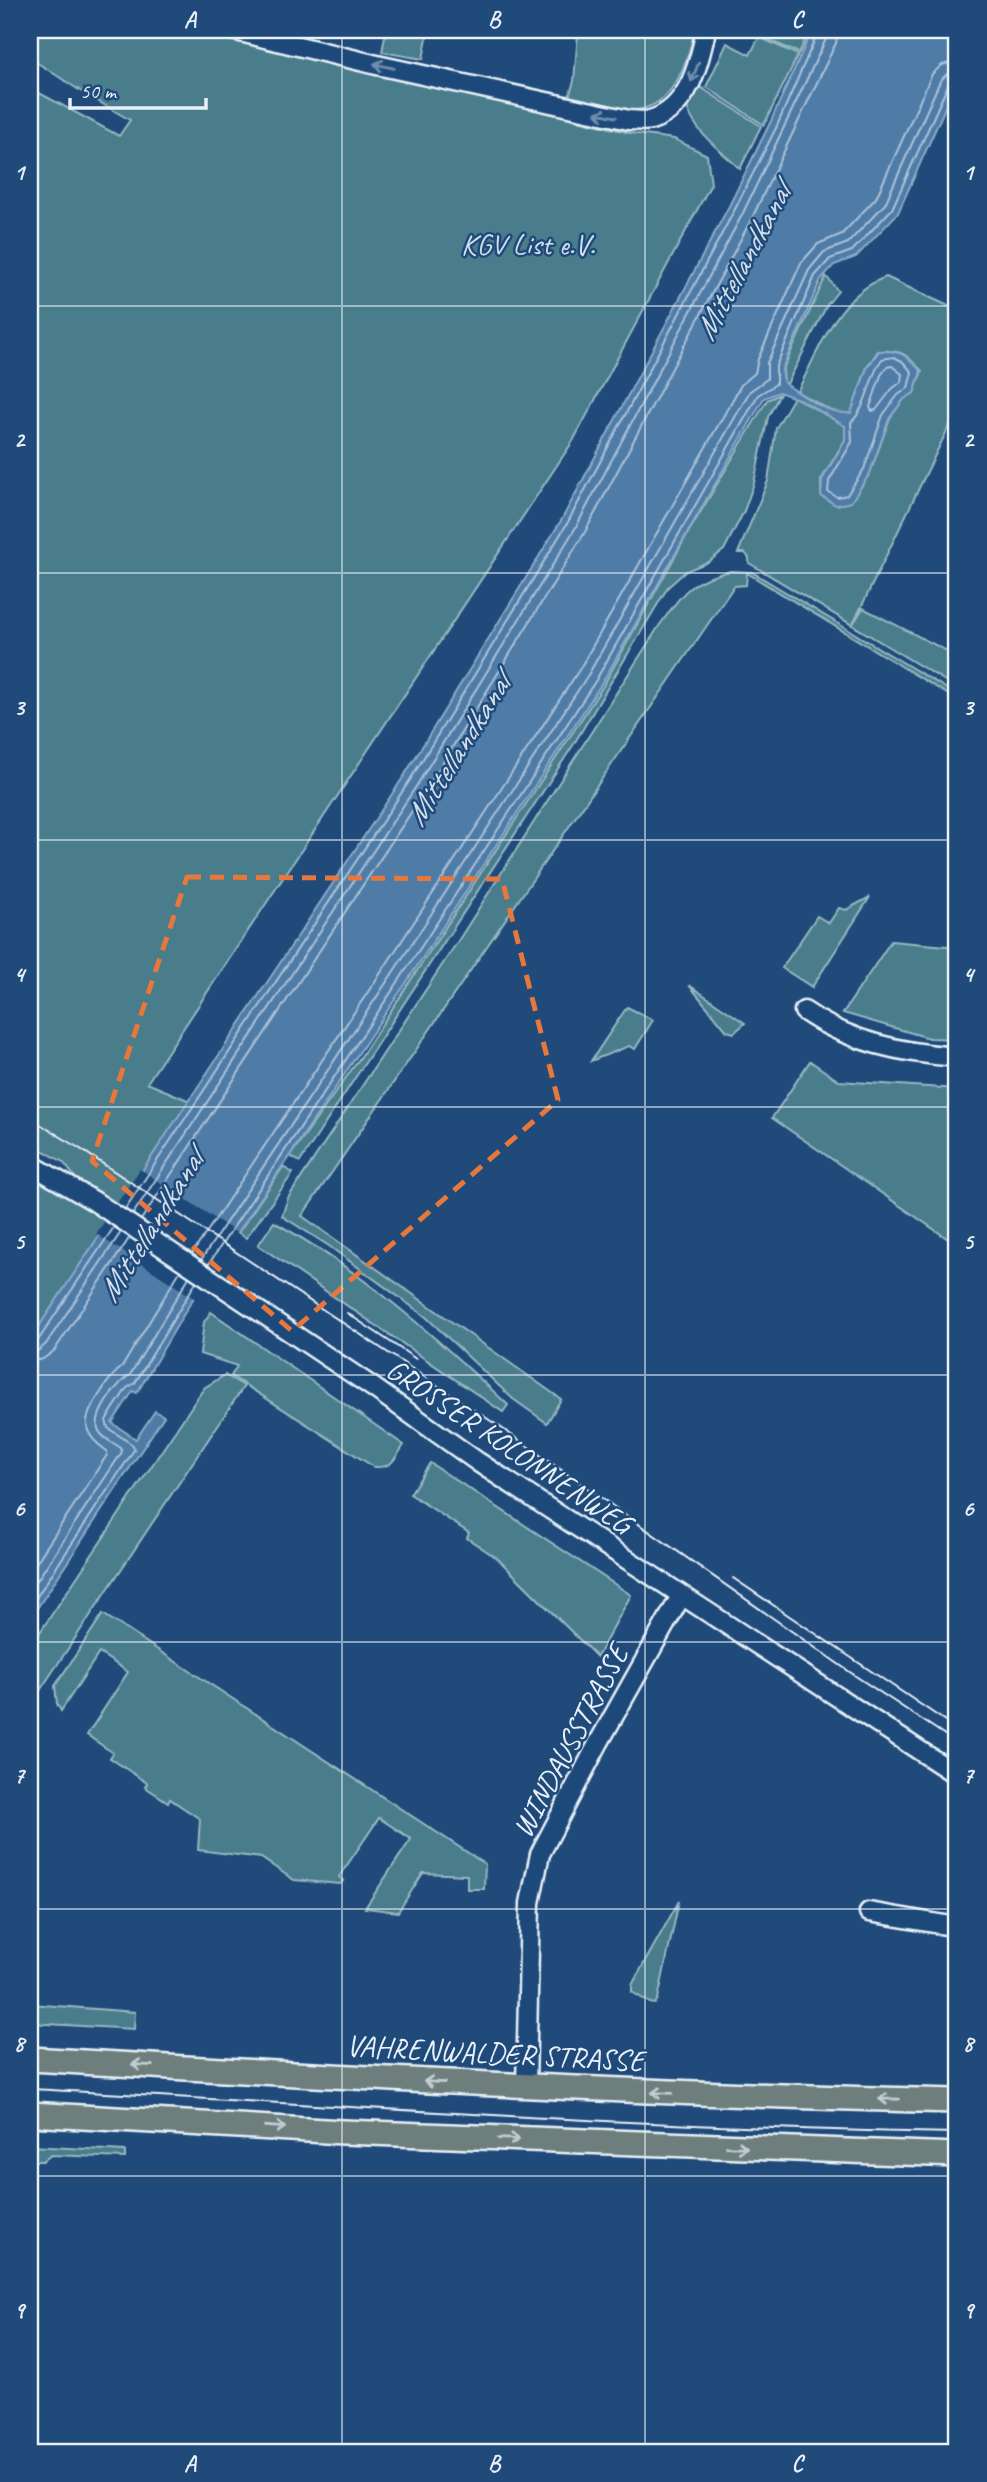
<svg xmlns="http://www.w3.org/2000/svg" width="987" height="2482" font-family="Caveat,sans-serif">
  <rect width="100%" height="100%" fill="#1f4a7a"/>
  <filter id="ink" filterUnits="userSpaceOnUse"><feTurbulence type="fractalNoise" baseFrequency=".0143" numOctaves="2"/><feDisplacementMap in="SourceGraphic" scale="14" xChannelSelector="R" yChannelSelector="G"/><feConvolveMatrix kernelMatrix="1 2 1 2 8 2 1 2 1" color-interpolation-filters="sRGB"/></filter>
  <g filter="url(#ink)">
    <g fill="#487d8c" stroke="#98b7c2" stroke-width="2">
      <path d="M 30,30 L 213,30 L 630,133 L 674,139 L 707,155 L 711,184 L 573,441 L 147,1083 L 190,1101 L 30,1340 L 30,1179 L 93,1200 L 63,1162 L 30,1143 L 30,88 L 119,136 L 130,120 L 82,92 L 30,58 Z"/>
      <path d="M 386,30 L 428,32 L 423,59 L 382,52 Z"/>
      <path d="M 582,30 L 695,30 C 687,62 674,108 634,110 C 616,111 588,101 569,97 L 574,81 L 578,33 Z"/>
      <path d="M 745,30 L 810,30 L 810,31 L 799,53 Z"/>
      <path d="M 759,37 L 798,55 L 764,125 L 706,87 L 727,43 L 750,55 Z"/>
      <path d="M 697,85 L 761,126 L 740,169 C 721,151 695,133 687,107 Z"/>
      <path d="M 826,276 L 838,291 L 827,305 L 787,384 L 784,382 L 783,369 Z"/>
      <path d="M 886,277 L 957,310 L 957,410 L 853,624 L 863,608 L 957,656 L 957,688 L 749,563 L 749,558 L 745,553 L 738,553 L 768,481 L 776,428 L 794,397 L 845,426 L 845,440 L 821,480 L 821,496 L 836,505 L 851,502 L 870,473 L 890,418 L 904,399 L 914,393 L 922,371 C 906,354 902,349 878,351 L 867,367 L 851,413 L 837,414 L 797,392 C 820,348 837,295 886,277 Z"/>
      <path d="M 780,394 L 768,417 L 754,483 L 744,511 L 724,550 L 708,562 L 686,571 L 668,587 L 572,747 L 300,1162 L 290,1156 L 362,1055 L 603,686 L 688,533 L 767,400 Z"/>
      <path d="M 731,571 L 752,572 L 957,695 L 957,700 L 747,573 L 746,585 L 734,586 L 721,605 L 302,1216 L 561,1399 L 547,1423 L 513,1399 L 426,1317 L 329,1246 L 282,1216 L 288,1198 L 458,941 L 659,626 C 684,592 687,581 731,571 Z"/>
      <path d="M 870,897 L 812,987 L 782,968 L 817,916 L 829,923 L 839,908 L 846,910 Z"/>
      <path d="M 891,941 L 957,947 L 957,1039 L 929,1038 L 843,1013 Z"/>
      <path d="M 689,985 L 745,1023 L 734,1033 L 727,1031 Z"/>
      <path d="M 627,1007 L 653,1020 L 635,1049 L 629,1046 L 591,1061 Z"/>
      <path d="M 810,1061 L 839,1081 L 957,1089 L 957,1245 L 772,1118 Z"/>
      <path d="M 283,1167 L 293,1173 L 246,1238 L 238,1233 Z"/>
      <path d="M 274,1222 C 361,1270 436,1337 508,1405 L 503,1412 L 258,1245 Z"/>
      <path d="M 211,1312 L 404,1445 C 395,1459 392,1468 374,1467 L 231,1376 L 237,1366 L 200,1354 L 204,1322 Z"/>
      <path d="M 225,1375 L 244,1386 L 35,1698 L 30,1695 L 30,1647 L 204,1388 Z"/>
      <path d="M 430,1463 L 631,1595 L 597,1657 L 497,1558 L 467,1538 L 469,1533 L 410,1494 Z"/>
      <path d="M 103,1614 L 485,1864 L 484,1889 L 467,1889 L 467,1875 L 423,1873 L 398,1912 L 365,1908 L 411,1839 L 379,1818 L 339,1877 L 344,1881 L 340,1884 L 294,1880 L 261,1858 L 198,1850 L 200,1819 L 170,1799 L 168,1802 L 145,1787 L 147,1783 L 110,1758 L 113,1753 L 87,1735 L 128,1672 L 99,1653 L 61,1711 L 57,1704 L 55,1686 Z"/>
      <path d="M 679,1901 L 658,1999 L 655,2004 L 650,2003 L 632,1992 L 632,1985 Z"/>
      <path d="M 30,2004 L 135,2012 L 134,2029 L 30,2023 Z"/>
      <path d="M 30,2146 L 125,2151 L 125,2158 L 51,2155 L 43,2161 L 30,2161 Z"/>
    </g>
    <path fill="#4f7ba7" stroke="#8caac7" stroke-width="2" d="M 812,30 L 957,30 L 957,81 L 898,213 L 856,257 L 834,265 L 821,279 L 782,369 L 784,383 C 804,396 827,415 851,413 L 867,368 L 879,351 C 902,350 906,355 921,371 L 914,393 L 904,399 L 889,419 L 870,473 L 851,502 L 836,505 L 821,496 L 822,480 L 845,440 L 845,426 L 801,400 L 779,392 L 764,398 L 602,683 L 406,983 L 191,1302 L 137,1393 L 133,1391 L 112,1423 L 136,1439 L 155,1411 L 164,1416 L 30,1619 L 30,1340 L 404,776 L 562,519 L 729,206 L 769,125 Z"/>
    <path fill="#1f4a7a" d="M 140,1169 L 240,1235 L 197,1300 L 96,1234 Z"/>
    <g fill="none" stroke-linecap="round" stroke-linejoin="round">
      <g stroke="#abc2d8" stroke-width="2">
        <path d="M 894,357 L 902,361 L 912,372 L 908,388 L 898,395 L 883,415 L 864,469 L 847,495 L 837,497 L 828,492 L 829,481 L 852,442 L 851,422 C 867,409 869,376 882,359 Z"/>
        <path d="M 892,366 L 902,374 L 901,382 L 892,389 L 876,410 L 872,411 L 870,407 L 881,375 L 887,367 Z"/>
        <path d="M 125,1209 L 410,780 L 568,522 L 735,209 L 776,128 L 819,30"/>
        <path d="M 133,1214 L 417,785 L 576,527 L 743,213 L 826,39 L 828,30"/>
        <path d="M 141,1220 L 426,790 L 585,532 L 752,218 L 836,43 L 838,30"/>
        <path d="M 192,1254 L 384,968 L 579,670 L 741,385 L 755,373 L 758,359 L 801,263 L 818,244 L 842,234 L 876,198 L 932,74 L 942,65 L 957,61"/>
        <path d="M 201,1260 L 392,974 L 588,675 L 750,391 L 767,379 L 767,363 L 809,270 L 824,252 L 848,243 L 885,204 L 940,81 L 947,74 L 957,72"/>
        <path d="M 208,1265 L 400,979 L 596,680 L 758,395 L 776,384 L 776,366 L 815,276 L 830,259 L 852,251 L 892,209 L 948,85 L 952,81 L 957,80"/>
        <path d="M 30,1342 L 39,1339 L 114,1227"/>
        <path d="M 30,1351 L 39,1350 L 46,1344 L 121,1232"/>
        <path d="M 30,1362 L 43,1359 L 54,1351 L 130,1237"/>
        <path d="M 30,1572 L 107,1455 L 107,1451 C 78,1431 84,1418 101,1392 C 107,1382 113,1374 122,1367 L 180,1271"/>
        <path d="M 30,1591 L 122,1452 L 121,1448 C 114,1443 103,1439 99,1431 C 91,1416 118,1382 130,1375 L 189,1277"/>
        <path d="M 30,1607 L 134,1450 L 133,1445 L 108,1428 L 106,1420 L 127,1388 L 135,1383 L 196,1282"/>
      </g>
      <g stroke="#e8f1f8" stroke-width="23">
        <g id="minor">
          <path d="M 232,30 L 377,65 L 629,120 C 635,120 645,122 651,120 C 689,108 699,64 706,30"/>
          <path d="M 804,1011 C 849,1042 902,1053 957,1057"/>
          <path d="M 30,1164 L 94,1201 L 374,1388 L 478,1462 L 957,1775"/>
          <path d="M 869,1912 L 957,1927"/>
          <path d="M 526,2087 L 530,1903 L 540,1854 L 599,1742 L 681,1596"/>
        </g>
      </g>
      <g stroke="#e8f1f8" stroke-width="28">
        <g id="major">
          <path d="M 30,2059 C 339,2077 648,2094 957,2101"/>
          <path d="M 30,2114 L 343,2132 L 957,2155"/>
        </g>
      </g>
      <use href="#minor" stroke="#1f4a7a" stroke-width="18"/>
      <use href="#major" stroke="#6d7e7c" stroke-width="23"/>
      <g stroke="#e8f1f8" stroke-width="2">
        <path d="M 30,1118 L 79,1148 L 500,1427 L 857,1677 L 957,1743"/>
        <path d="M 347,1313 L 416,1359"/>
        <path d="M 733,1578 L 957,1729"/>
        <path d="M 30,2089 C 339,2105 648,2128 957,2133"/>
      </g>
    </g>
    <defs><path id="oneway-shaft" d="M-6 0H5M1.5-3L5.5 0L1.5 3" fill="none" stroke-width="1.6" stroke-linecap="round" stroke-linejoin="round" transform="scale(1.75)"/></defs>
    <g stroke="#6f8dac">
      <use href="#oneway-shaft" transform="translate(384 66) rotate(-167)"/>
      <use href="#oneway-shaft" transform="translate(695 72) rotate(112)"/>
      <use href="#oneway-shaft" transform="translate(606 115) rotate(-168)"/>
    </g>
    <g stroke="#c3ced3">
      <use href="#oneway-shaft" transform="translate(142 2065) rotate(-177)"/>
      <use href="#oneway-shaft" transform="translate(434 2082) rotate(-177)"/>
      <use href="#oneway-shaft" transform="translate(662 2093) rotate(-178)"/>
      <use href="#oneway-shaft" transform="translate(889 2099) rotate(-179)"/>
      <use href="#oneway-shaft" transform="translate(275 2127) rotate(4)"/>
      <use href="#oneway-shaft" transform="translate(509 2139) rotate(2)"/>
      <use href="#oneway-shaft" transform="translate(737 2147) rotate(2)"/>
    </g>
  </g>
  <path fill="none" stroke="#e8773b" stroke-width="5" stroke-dasharray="14 9" stroke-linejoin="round" d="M 187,877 L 502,879 L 558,1100 L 292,1331 L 92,1161 Z"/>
  <path fill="none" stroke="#e8f1f8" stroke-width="2" stroke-opacity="0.55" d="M 342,30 L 342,2452M 645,30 L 645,2452M 30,306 L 957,306M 30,573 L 957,573M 30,840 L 957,840M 30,1107 L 957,1107M 30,1375 L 957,1375M 30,1642 L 957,1642M 30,1909 L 957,1909M 30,2176 L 957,2176"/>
  <g text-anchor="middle" stroke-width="5" stroke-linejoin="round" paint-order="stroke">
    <g font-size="30" fill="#d0e0e8" stroke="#1f4a7a">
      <text x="528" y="254">KGV List e.V.</text>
    </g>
    <g font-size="30" fill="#e8f1f8" stroke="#1f4a7a">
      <text transform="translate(509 1446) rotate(34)" y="10">GROSSER KOLONNENWEG</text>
      <text transform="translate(570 1741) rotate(-62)" y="10">WINDAUSSTRASSE</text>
      <text transform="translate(495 2053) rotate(3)" y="10">VAHRENWALDER STRASSE</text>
    </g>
    <g font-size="32" font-style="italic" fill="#d1dfec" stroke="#1f4a7a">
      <text transform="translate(742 262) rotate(-62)" y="11">Mittellandkanal</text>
      <text transform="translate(457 750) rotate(-58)" y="11">Mittellandkanal</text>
      <text transform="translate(150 1226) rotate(-58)" y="11">Mittellandkanal</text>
    </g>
  </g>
  <rect width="987" height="2482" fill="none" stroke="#1f4a7a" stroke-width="77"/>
  <path d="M70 98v10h136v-10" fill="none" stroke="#e8f1f8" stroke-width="3.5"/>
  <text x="80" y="98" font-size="21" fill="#e8f1f8" stroke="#1f4a7a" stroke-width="5" paint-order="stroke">50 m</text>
  <rect x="38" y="38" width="910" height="2406" fill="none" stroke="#e8f1f8" stroke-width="2.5"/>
  <g font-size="23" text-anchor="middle" font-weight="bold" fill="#e8f1f8">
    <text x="190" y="27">A</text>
    <text x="494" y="27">B</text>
    <text x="797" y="27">C</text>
    <text x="19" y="180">1</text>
    <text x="968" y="180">1</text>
    <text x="19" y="447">2</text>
    <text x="968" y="447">2</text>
    <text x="19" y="715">3</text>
    <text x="968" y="715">3</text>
    <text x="19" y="982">4</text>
    <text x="968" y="982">4</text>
    <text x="19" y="1249">5</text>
    <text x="968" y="1249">5</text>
    <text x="19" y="1516">6</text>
    <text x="968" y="1516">6</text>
    <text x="19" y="1783">7</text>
    <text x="968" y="1783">7</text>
    <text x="19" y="2051">8</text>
    <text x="968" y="2051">8</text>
    <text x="19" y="2318">9</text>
    <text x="968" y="2318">9</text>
    <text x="190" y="2471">A</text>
    <text x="494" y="2471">B</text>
    <text x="797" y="2471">C</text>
  </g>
</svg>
